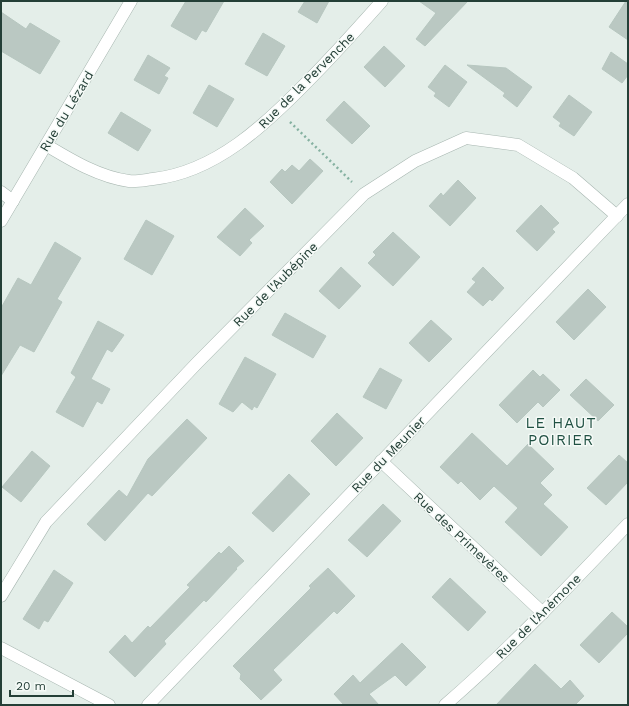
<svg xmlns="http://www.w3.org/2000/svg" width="629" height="706" font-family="'Work Sans',sans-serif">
  <rect width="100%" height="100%" fill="#e4eee9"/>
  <g fill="#bac8c2" stroke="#b7c7c0">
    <path d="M 186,1 L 224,1 L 206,32 L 202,30 L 196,40 L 171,26 Z"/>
    <path d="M 305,1 L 329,1 L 317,23 L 298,12 Z"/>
    <path d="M 419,1 L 468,1 L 425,46 L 416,39 L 436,13 Z"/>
    <path d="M 626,1 L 628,1 L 628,40 L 609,27 Z"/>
    <path d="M 1,12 L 26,29 L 30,23 L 60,41 L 40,74 L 1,51 Z"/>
    <path d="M 263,33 L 285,46 L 267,76 L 245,64 Z"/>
    <path d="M 384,46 L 405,66 L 385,87 L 364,67 Z"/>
    <path d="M 611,52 L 628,64 L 628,75 L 622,83 L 602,69 Z"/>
    <path d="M 148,55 L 170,68 L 164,76 L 168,78 L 159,94 L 134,80 Z"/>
    <path d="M 445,65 L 467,82 L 449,107 L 434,96 L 436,93 L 428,87 Z"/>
    <path d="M 467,65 L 506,68 L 532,87 L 517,107 L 503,96 L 505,93 Z"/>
    <path d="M 209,85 L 234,99 L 217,127 L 193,113 Z"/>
    <path d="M 569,95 L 592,112 L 574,136 L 559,126 L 561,123 L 553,117 Z"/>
    <path d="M 344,101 L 370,126 L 352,144 L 326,120 Z"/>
    <path d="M 121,112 L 151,130 L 138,151 L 108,133 Z"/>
    <path d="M 310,159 L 323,171 L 292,204 L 270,182 L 282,169 L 285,172 L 292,165 L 299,171 Z"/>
    <path d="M 458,180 L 476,198 L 450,226 L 429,206 L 441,193 L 443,196 Z"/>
    <path d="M 541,205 L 559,223 L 552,229 L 555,232 L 537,251 L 516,231 Z"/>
    <path d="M 245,208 L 264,226 L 249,240 L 252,243 L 240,256 L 217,237 Z"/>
    <path d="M 146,220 L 174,236 L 152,275 L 124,259 Z"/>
    <path d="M 393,232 L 420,257 L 393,286 L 368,263 L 376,255 L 373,252 Z"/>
    <path d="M 55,242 L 81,258 L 57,299 L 62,302 L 34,352 L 20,345 L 1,376 L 1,308 L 18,278 L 31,285 Z"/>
    <path d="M 341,267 L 361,286 L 339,309 L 319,291 Z"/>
    <path d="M 483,267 L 504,288 L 492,301 L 490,299 L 483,306 L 467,292 L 476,282 L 472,279 Z"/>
    <path d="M 588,289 L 606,307 L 574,340 L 556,322 Z"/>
    <path d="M 285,313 L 326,336 L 313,358 L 272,335 Z"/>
    <path d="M 431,320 L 452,339 L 429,362 L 409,343 Z"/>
    <path d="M 98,321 L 124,335 L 112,352 L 107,349 L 91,379 L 110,389 L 102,404 L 97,401 L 83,427 L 56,412 L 76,377 L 71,373 Z"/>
    <path d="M 245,357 L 276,374 L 257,408 L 254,406 L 252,410 L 242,402 L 233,412 L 219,404 Z"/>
    <path d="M 380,368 L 402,380 L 386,409 L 363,397 Z"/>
    <path d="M 533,370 L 540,377 L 543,374 L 560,390 L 543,407 L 538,402 L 517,423 L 499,405 Z"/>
    <path d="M 586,379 L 614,405 L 598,421 L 570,395 Z"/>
    <path d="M 337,413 L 363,438 L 336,466 L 311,441 Z"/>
    <path d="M 187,419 L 207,438 L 152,496 L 148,493 L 105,541 L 87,524 L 119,490 L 127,497 L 148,459 Z"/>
    <path d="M 472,433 L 507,466 L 528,444 L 554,469 L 540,483 L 552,495 L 543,504 L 568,527 L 541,556 L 505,522 L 518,508 L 494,486 L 480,500 L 461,481 L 458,484 L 440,467 Z"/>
    <path d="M 32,451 L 50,466 L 21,502 L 2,487 Z"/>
    <path d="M 619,455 L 628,463 L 628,482 L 606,505 L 587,488 Z"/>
    <path d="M 289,474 L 310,494 L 273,532 L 252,513 Z"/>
    <path d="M 383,504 L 401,521 L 367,557 L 348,540 Z"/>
    <path d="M 229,546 L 244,561 L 236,568 L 237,569 L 206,602 L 204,600 L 164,641 L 166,644 L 135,677 L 109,652 L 125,635 L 132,643 L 148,626 L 150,628 L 190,587 L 187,585 L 219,552 L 221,554 Z"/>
    <path d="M 328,568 L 355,596 L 337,614 L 334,611 L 273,670 L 282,680 L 261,700 L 240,679 L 241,674 L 233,666 L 311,588 L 309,586 Z"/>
    <path d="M 54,570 L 73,583 L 48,622 L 44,620 L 39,629 L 23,619 Z"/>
    <path d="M 450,578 L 486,612 L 468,631 L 432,597 Z"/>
    <path d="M 612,612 L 628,627 L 628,633 L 599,663 L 580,645 Z"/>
    <path d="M 402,643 L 426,667 L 406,686 L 395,675 L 369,694 L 379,705 L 344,705 L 334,694 L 353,675 L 360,683 Z"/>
    <path d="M 535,664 L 561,689 L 570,680 L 584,696 L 576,704 L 578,705 L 496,705 Z"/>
  </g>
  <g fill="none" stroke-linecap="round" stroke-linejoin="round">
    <g stroke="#a7b6b0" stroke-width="13">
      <g id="street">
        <path d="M 46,145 C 71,160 99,177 129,181 C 136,182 145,180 153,179 C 216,172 266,124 308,81 C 334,55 358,28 382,1"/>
        <path d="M 1,192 L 13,201"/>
        <path d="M 1,221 L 131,1"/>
        <path d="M 381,461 L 543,613"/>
        <path d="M 1,596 L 46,522 L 197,363 L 364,194 L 415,161 L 466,138 L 518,145 L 573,178 L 617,216"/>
        <path d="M 1,648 L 109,705"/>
        <path d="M 148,705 L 628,204"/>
        <path d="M 445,705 C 510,649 569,586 628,524"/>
      </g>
    </g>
    <path stroke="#85b1a1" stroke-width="2.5" stroke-dasharray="2 3" stroke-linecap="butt" d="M 290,122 L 352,182"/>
    <use href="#street" stroke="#fff" stroke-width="12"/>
  </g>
  <g text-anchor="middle" stroke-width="3" stroke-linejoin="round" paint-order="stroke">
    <g font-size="13" fill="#243f37" stroke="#f5faf7">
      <text transform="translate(306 80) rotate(-45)" y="5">Rue de la Pervenche</text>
      <text transform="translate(66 111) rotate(-59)" y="5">Rue du Lézard</text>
      <text transform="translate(275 284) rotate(-45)" y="5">Rue de l'Aubépine</text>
      <text transform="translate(388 454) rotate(-46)" y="5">Rue du Meunier</text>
      <text transform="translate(462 537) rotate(43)" y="5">Rue des Primevères</text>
      <text transform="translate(538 616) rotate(-45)" y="5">Rue de l'Anémone</text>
    </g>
    <g font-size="15" letter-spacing="1" fill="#205143" stroke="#f5faf7">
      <text x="561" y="428">LE HAUT<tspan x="561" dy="17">POIRIER</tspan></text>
    </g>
  </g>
  <rect width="629" height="706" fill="none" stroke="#243f37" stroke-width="4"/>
  <path d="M10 690v6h63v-6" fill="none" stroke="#243f37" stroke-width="2"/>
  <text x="16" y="690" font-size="12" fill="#243f37" stroke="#f5faf7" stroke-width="3" paint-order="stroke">20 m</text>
</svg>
